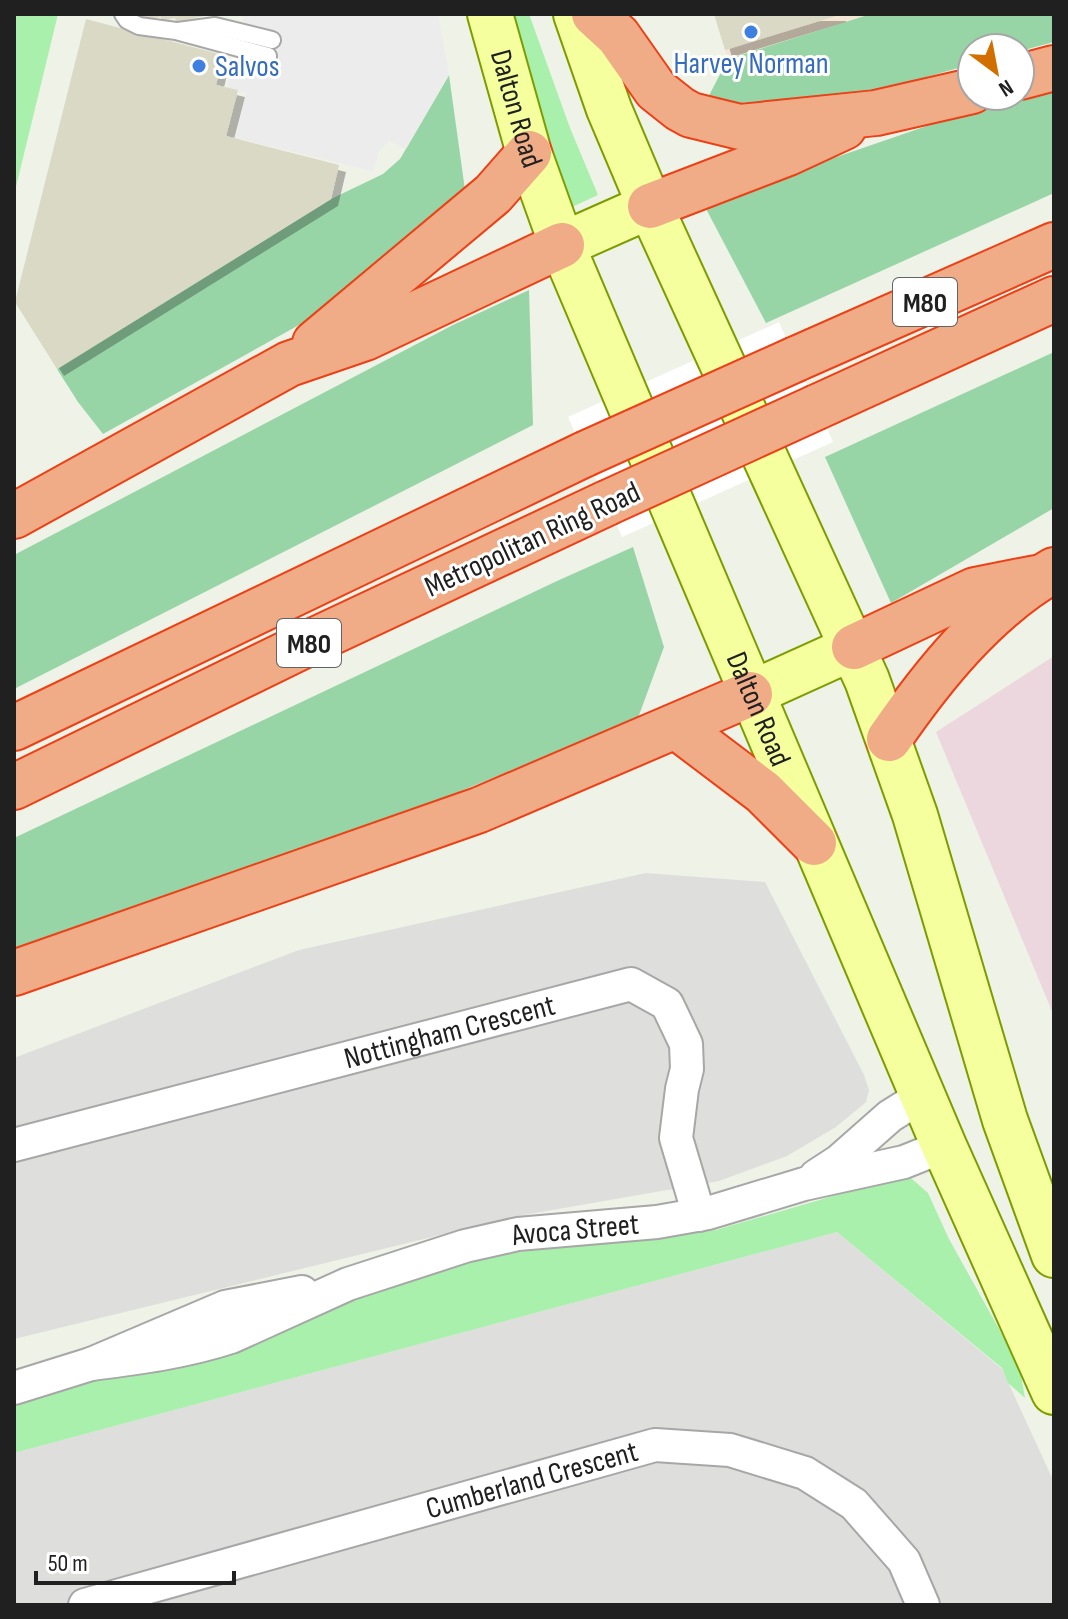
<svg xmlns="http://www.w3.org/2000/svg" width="1068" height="1619" font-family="'Sofia Sans Condensed',sans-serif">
  <defs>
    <filter id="shadow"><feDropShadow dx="7" dy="7" stdDeviation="0" flood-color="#0004"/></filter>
  </defs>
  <rect width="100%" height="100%" fill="#eff2e6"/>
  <g fill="#dededd">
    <path d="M 646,873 L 765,882 L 864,1075 L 869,1090 L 866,1102 L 836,1127 L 787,1156 L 719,1181 L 518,1216 L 14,1339 L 14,1058 L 299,950 Z"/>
    <path d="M 837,1232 L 1002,1369 L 1054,1482 L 1054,1605 L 14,1605 L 14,1453 Z"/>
  </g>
  <path fill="#f4e6d4" d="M 714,14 L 871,14 L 728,59 Z"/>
  <path fill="#ebd7dd" d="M 1054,656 L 1054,1016 L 936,732 Z"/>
  <g fill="#a8f0ab">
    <path d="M 14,14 L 58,14 L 14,195 Z"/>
    <path d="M 513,14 L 529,14 L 570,128 L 598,195 L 572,207 L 547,134 Z"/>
    <path d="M 890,1176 L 912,1179 L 928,1193 L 949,1239 L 1019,1365 L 1025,1398 L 1008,1383 L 1002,1368 L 837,1232 L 14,1453 L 14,1395 L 492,1255 L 716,1230 L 840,1194 Z"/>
  </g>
  <g fill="#97d5a6">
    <path d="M 871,14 L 1054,14 L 1054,42 L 1020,51 L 1020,48 L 972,48 L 972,64 L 853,98 L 812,106 L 703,107 L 728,59 Z"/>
    <path d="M 449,75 L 465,190 L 308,320 L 103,434 L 78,402 L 57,369 L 331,199 L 383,174 L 400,159 Z"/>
    <path d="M 1054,88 L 1054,193 L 766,323 L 703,203 L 950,118 Z"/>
    <path d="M 529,290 L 533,425 L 14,689 L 14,555 L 453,325 Z"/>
    <path d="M 1054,352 L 1054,508 L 891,603 L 825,457 Z"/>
    <path d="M 633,547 L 664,647 L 638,718 L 296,859 L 14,951 L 14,838 L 557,581 Z"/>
  </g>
  <path fill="#ececec" d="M 242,14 L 438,14 L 449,75 L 406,149 L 389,141 L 379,151 L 373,171 L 235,138 L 246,93 L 227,88 L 244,25 Z"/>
  <path fill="#fff" d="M 779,322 L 833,442 L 622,537 L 568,417 Z"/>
  <g fill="#d9d9c5" filter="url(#shadow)">
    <path d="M 137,14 L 209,14 L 209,15 L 176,22 L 175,18 L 161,21 L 161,17 L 147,20 Z"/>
    <path d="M 714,14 L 839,14 L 839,15 L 725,50 Z"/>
    <path d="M 86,19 L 223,55 L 216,85 L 238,90 L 226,136 L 339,165 L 331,199 L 57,369 L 15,302 Z"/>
  </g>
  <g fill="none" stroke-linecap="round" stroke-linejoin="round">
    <g stroke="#a7a7a7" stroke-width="20">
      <g id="lane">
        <path d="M 123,14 L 127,20 L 139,26 L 176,31 L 268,56"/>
        <path d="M 178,31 L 215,26 L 272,40"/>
      </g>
    </g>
    <g stroke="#a7a7a7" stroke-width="36">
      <g id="street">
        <path id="s1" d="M 14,1145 L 631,984 L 667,1004 L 686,1044 L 687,1069 L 682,1089 L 676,1138 L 699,1215"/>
        <path d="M 816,1176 L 839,1161 L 890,1116 L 922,1096"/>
        <path id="s2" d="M 91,1364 C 139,1358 185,1352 231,1337 L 348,1284 L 465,1246 L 518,1234 L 657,1222 L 708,1213 L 804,1184 L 904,1162 L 944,1146"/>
        <path d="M 14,1388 L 91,1364 L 225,1307 L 302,1292"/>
        <path id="s3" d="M 85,1605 L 655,1445 L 730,1450 L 805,1473 L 854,1504 L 904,1561 L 923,1605"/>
      </g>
    </g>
    <g stroke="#7c9d00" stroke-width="48">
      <g id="primary">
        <path id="s4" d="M 490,14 L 529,153 L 562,245 L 944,1146 L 1054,1392"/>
        <path d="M 576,14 L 609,109 L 650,206 L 867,680 L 915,815 L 1005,1120 L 1054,1255"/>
        <path d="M 562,245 L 650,206"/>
        <path d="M 750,694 L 854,647"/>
      </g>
    </g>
    <g stroke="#ec4016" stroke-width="48">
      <g id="highway">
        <path d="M 594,14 L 618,36 L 656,90 L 680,109 L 691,115 L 740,127 L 876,113 L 972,91"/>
        <path d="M 1020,77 L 1054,68"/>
        <path d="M 650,206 L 788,153 L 844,127"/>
        <path d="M 315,343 L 493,194 L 529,153"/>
        <path d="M 796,359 L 1054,245"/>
        <path d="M 817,407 L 1054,299"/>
        <path d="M 14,516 L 289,364 L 365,338 L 562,245"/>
        <path d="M 854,647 L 975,590 L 1036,578"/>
        <path d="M 677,727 L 763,792 L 814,843"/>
        <path d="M 14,728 L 585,454"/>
        <path d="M 889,739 C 933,675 986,609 1054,570"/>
        <path d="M 14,787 L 315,640 L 607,503"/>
        <path d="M 14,973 L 479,810 L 750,694"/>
      </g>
    </g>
    <use href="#lane" stroke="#fff" stroke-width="16"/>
    <use href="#street" stroke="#fff" stroke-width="32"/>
    <use href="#primary" stroke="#f5ff9e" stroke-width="44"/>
    <use href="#highway" stroke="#f0ac87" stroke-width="44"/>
    <g stroke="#ec4016" stroke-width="48" stroke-linecap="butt">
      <g id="highway-bridge">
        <path d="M 585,454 L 796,359"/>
        <path d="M 607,503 L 817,407"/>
      </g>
    </g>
    <use href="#highway-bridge" stroke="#f0ac87" stroke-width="44"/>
  </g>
  <g fill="#3f7fe0" stroke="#fff" stroke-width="3">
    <circle cx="751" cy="32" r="8"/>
    <circle cx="199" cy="66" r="8"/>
  </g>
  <g text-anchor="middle" stroke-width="6" stroke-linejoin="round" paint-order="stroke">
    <g fill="#fff" stroke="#636363" stroke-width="2">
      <rect x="893" y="278" width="64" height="48" rx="6"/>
      <rect x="277" y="619" width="64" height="48" rx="6"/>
    </g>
    <g font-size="28" font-weight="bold" fill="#202020">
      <text x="925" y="312">M80</text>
      <text x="309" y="653">M80</text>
    </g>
    <g font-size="30" fill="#366cbe" stroke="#fff">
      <text x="751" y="73">Harvey Norman</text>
      <text x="215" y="76" text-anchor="start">Salvos</text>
    </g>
    <g font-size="30" fill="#202020" stroke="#fff">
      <text dy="10" stroke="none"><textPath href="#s4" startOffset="98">Dalton Road</textPath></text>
      <text transform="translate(532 539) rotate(-25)" y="10">Metropolitan Ring Road</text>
      <text dy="10" stroke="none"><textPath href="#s4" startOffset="746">Dalton Road</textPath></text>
      <text dy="10" stroke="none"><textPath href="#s1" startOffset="450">Nottingham Crescent</textPath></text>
      <text dy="10" stroke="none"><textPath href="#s2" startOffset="506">Avoca Street</textPath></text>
      <text dy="10" stroke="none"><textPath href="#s3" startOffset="464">Cumberland Crescent</textPath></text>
    </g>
  </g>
  <rect width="1068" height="1619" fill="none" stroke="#202020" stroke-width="32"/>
  <g transform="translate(996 72) rotate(148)"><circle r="38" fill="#ffffff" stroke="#a6a6a6" stroke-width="2"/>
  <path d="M0-6L14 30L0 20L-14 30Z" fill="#d17000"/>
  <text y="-12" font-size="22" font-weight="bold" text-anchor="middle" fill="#202020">N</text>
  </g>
  <path d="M36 1571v12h198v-12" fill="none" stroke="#202020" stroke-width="4"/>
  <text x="48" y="1571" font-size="24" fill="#202020" stroke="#ffffff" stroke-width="6" paint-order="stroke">50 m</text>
</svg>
